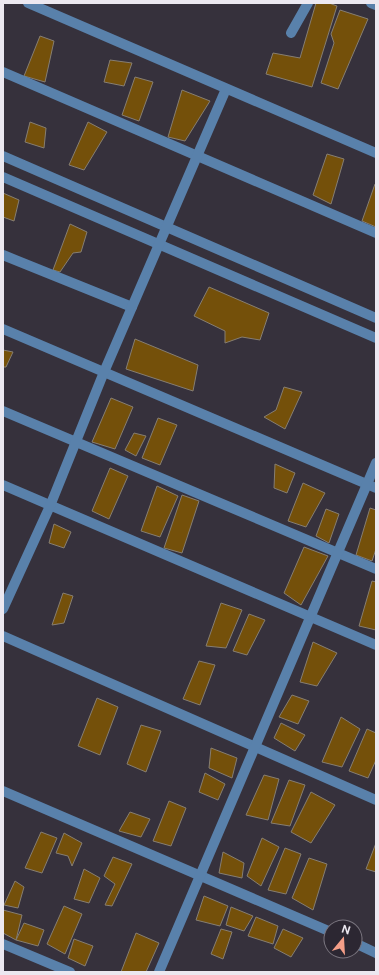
<svg xmlns="http://www.w3.org/2000/svg" width="379" height="975" font-family="'Public Sans',sans-serif">
  <rect width="100%" height="100%" fill="#36313c"/>
  <g fill="#74500a" stroke="#867e72">
    <path d="M 316,3 L 329,3 L 337,6 L 312,87 L 266,74 L 273,53 L 300,58 Z"/>
    <path d="M 340,10 L 368,19 L 338,89 L 321,83 L 334,43 L 331,34 Z"/>
    <path d="M 40,36 L 54,41 L 45,82 L 24,76 Z"/>
    <path d="M 110,60 L 132,63 L 124,86 L 104,82 Z"/>
    <path d="M 135,77 L 153,82 L 139,121 L 122,115 Z"/>
    <path d="M 182,90 L 210,101 L 185,141 L 168,137 Z"/>
    <path d="M 30,122 L 46,128 L 44,148 L 25,142 Z"/>
    <path d="M 88,122 L 107,132 L 84,170 L 69,165 Z"/>
    <path d="M 327,154 L 344,159 L 331,204 L 313,195 Z"/>
    <path d="M 375,184 L 376,185 L 376,227 L 362,221 Z"/>
    <path d="M 3,193 L 19,200 L 14,221 L 3,217 Z"/>
    <path d="M 70,224 L 87,232 L 81,252 L 73,253 L 60,272 L 53,270 Z"/>
    <path d="M 209,287 L 269,313 L 260,340 L 242,337 L 225,343 L 225,331 L 194,316 Z"/>
    <path d="M 135,339 L 198,365 L 193,391 L 126,369 Z"/>
    <path d="M 3,350 L 13,352 L 6,367 L 3,367 Z"/>
    <path d="M 284,387 L 302,392 L 285,429 L 264,417 L 276,410 Z"/>
    <path d="M 111,398 L 133,407 L 115,449 L 92,442 Z"/>
    <path d="M 158,418 L 177,425 L 160,465 L 142,458 Z"/>
    <path d="M 134,433 L 146,436 L 136,456 L 125,450 Z"/>
    <path d="M 275,464 L 295,473 L 287,493 L 274,488 Z"/>
    <path d="M 110,468 L 128,476 L 109,519 L 92,511 Z"/>
    <path d="M 303,483 L 325,493 L 306,527 L 288,521 Z"/>
    <path d="M 157,486 L 178,496 L 160,537 L 141,531 Z"/>
    <path d="M 182,495 L 199,501 L 182,553 L 164,548 Z"/>
    <path d="M 370,508 L 376,510 L 376,549 L 372,561 L 356,555 Z"/>
    <path d="M 326,509 L 339,514 L 329,543 L 316,536 Z"/>
    <path d="M 54,524 L 71,532 L 64,548 L 49,543 Z"/>
    <path d="M 304,547 L 328,556 L 301,605 L 284,593 Z"/>
    <path d="M 372,581 L 376,582 L 376,630 L 359,626 Z"/>
    <path d="M 63,593 L 73,596 L 64,623 L 52,625 Z"/>
    <path d="M 221,603 L 242,610 L 226,648 L 206,646 Z"/>
    <path d="M 249,614 L 265,620 L 247,655 L 233,651 Z"/>
    <path d="M 313,642 L 337,653 L 317,686 L 300,682 Z"/>
    <path d="M 199,661 L 215,665 L 200,705 L 183,699 Z"/>
    <path d="M 292,695 L 309,701 L 298,724 L 279,717 Z"/>
    <path d="M 97,698 L 118,707 L 100,755 L 78,746 Z"/>
    <path d="M 341,717 L 360,729 L 342,767 L 322,762 Z"/>
    <path d="M 281,723 L 305,735 L 295,751 L 274,738 Z"/>
    <path d="M 141,725 L 161,731 L 146,772 L 127,764 Z"/>
    <path d="M 367,729 L 376,733 L 376,760 L 368,778 L 349,771 Z"/>
    <path d="M 211,748 L 237,758 L 232,778 L 209,768 Z"/>
    <path d="M 205,773 L 225,784 L 218,800 L 199,792 Z"/>
    <path d="M 264,775 L 279,779 L 268,820 L 246,815 Z"/>
    <path d="M 289,780 L 305,785 L 290,826 L 271,823 Z"/>
    <path d="M 311,792 L 335,805 L 311,843 L 291,832 Z"/>
    <path d="M 169,801 L 186,808 L 171,846 L 153,841 Z"/>
    <path d="M 130,812 L 150,819 L 141,837 L 119,831 Z"/>
    <path d="M 41,832 L 57,838 L 42,873 L 25,868 Z"/>
    <path d="M 64,833 L 82,843 L 72,866 L 68,856 L 56,853 Z"/>
    <path d="M 262,838 L 279,847 L 261,886 L 247,876 Z"/>
    <path d="M 376,843 L 376,872 L 366,869 Z"/>
    <path d="M 285,848 L 301,854 L 286,894 L 268,890 Z"/>
    <path d="M 223,852 L 244,863 L 242,878 L 219,873 Z"/>
    <path d="M 113,857 L 132,864 L 112,906 L 105,905 L 115,884 L 104,876 Z"/>
    <path d="M 309,858 L 327,864 L 313,910 L 292,898 Z"/>
    <path d="M 84,869 L 100,878 L 89,903 L 74,899 Z"/>
    <path d="M 15,881 L 24,887 L 18,908 L 4,905 Z"/>
    <path d="M 204,896 L 228,906 L 220,926 L 196,920 Z"/>
    <path d="M 64,906 L 82,914 L 65,954 L 47,944 Z"/>
    <path d="M 231,907 L 253,916 L 244,931 L 226,925 Z"/>
    <path d="M 3,910 L 22,915 L 16,940 L 3,933 Z"/>
    <path d="M 256,917 L 278,926 L 273,944 L 248,936 Z"/>
    <path d="M 24,923 L 44,930 L 38,946 L 16,940 Z"/>
    <path d="M 221,929 L 232,932 L 223,959 L 211,954 Z"/>
    <path d="M 283,929 L 303,938 L 291,957 L 274,948 Z"/>
    <path d="M 136,933 L 159,943 L 146,972 L 121,972 Z"/>
    <path d="M 74,939 L 93,946 L 85,966 L 68,958 Z"/>
  </g>
  <g fill="none" stroke-linecap="round" stroke-linejoin="round">
    <g stroke="#5981ab" stroke-width="10">
      <path d="M 28,3 L 376,153"/>
      <path d="M 371,3 L 376,5"/>
      <path d="M 291,33 L 308,3"/>
      <path d="M 3,72 L 376,233"/>
      <path d="M 3,156 L 376,318"/>
      <path d="M 3,177 L 376,338"/>
      <path d="M 3,255 L 132,307"/>
      <path d="M 3,329 L 376,488"/>
      <path d="M 3,411 L 376,569"/>
      <path d="M 3,485 L 376,645"/>
      <path d="M 3,609 L 50,506 L 104,372 L 226,89"/>
      <path d="M 3,636 L 376,800"/>
      <path d="M 3,791 L 331,932"/>
      <path d="M 355,943 L 376,953"/>
      <path d="M 3,944 L 70,972"/>
      <path d="M 159,972 L 376,463"/>
    </g>
  </g>
  <rect width="379" height="975" fill="none" stroke="#ece8f0" stroke-width="8"/>
  <g transform="translate(343 939) rotate(18)"><circle r="19" fill="#2c2732" stroke="#79747e"/>
  <path d="M0-3L7 15L0 10L-7 15Z" fill="#f49e88"/>
  <text y="-6" font-size="11" font-weight="bold" text-anchor="middle" fill="#ece8f0">N</text>
  </g>
</svg>
